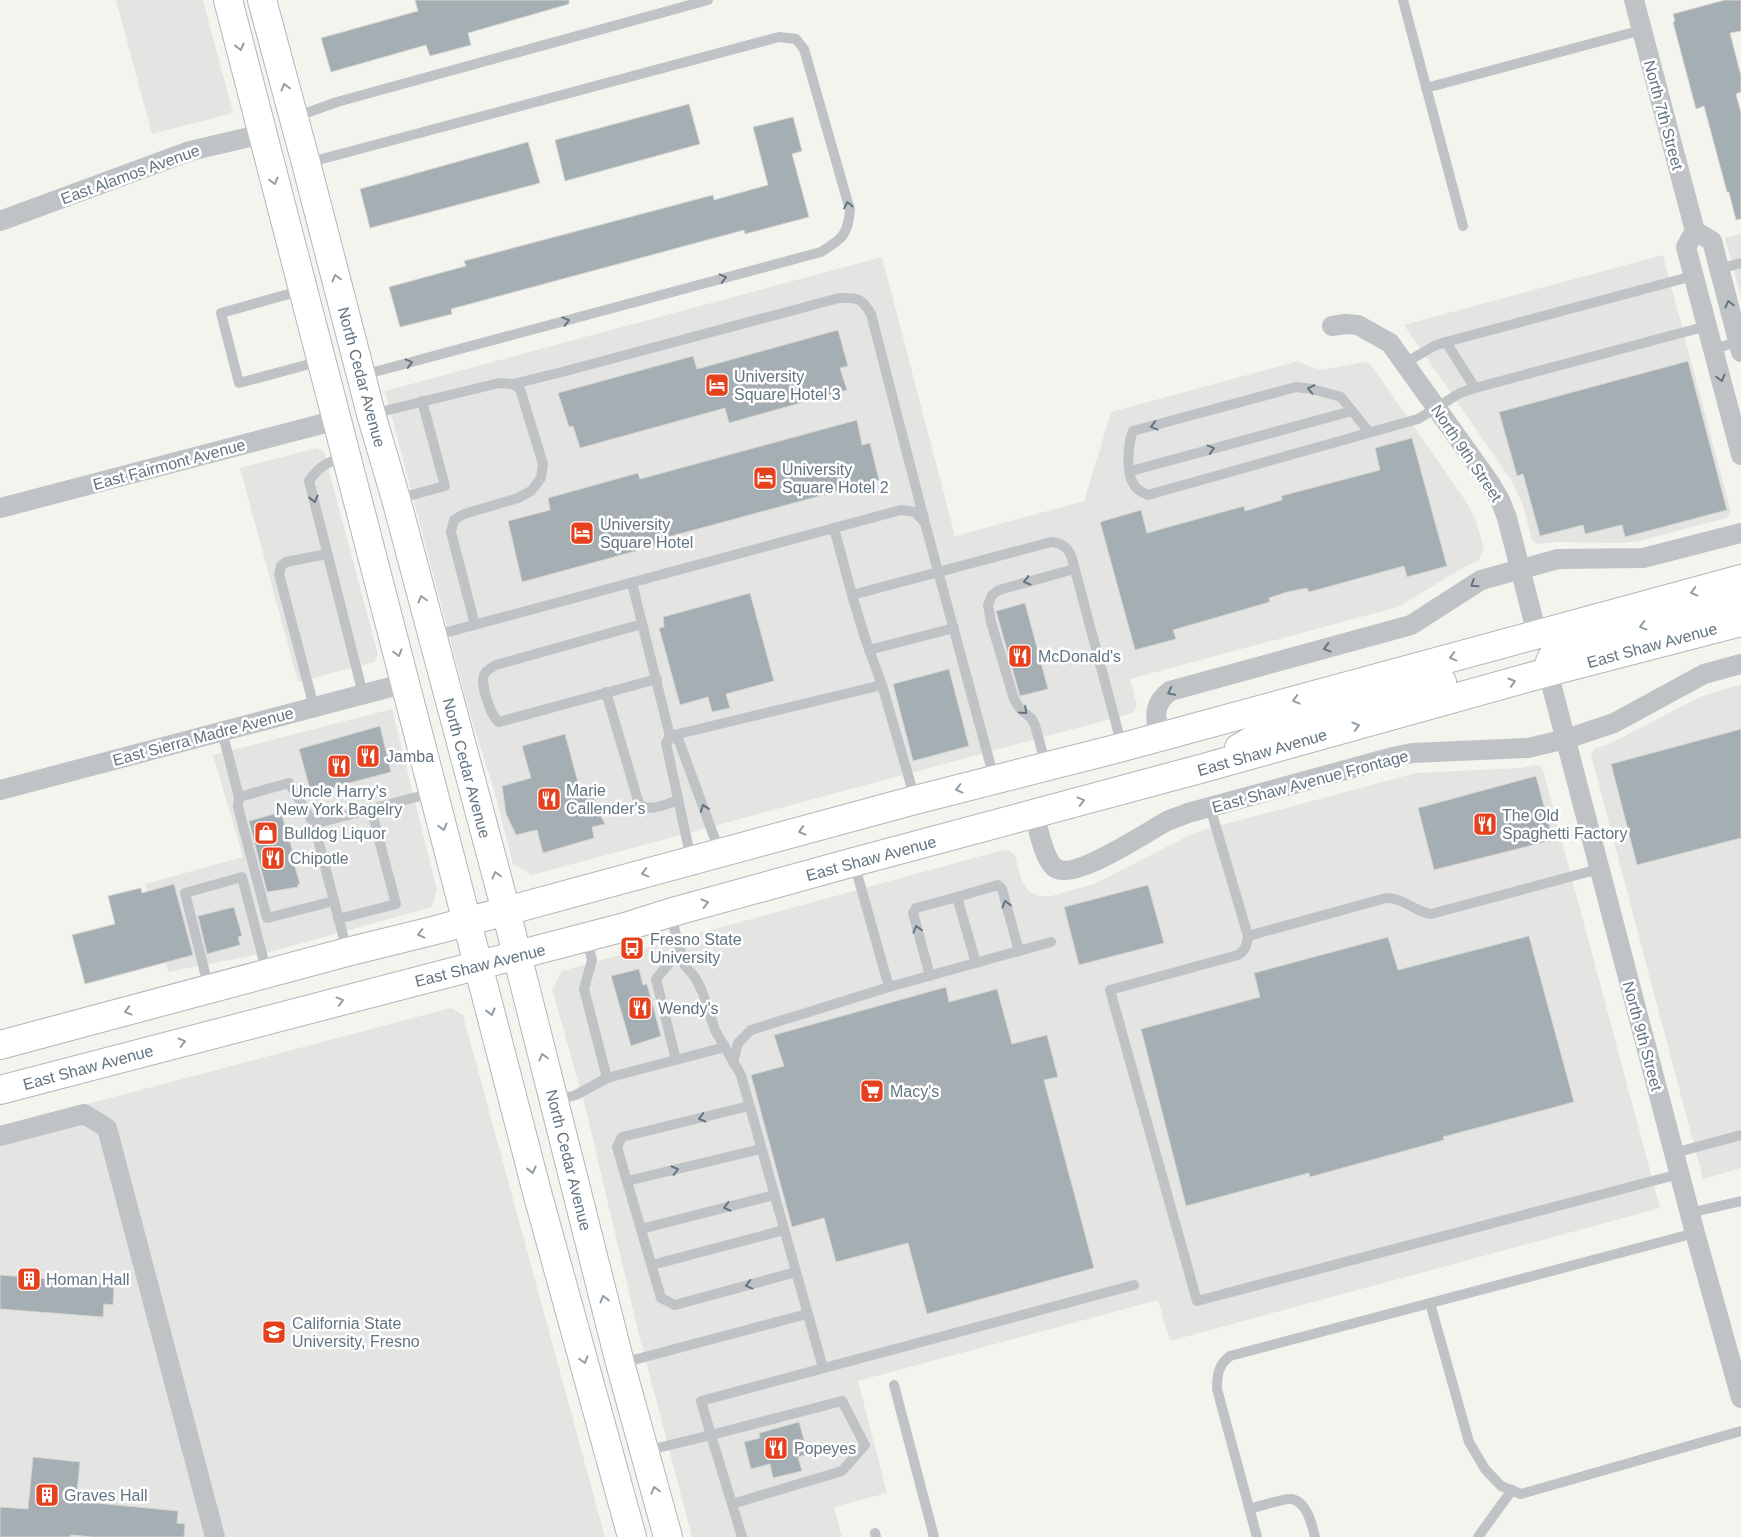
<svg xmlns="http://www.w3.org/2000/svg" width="1741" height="1537" font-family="Arial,sans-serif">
  <rect width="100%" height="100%" fill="#f4f4ef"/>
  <g fill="#e4e5e3">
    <path d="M 116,0 L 203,0 L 233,113 L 152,134 Z"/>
    <path d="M 1741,234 L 1741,298 L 1725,238 Z"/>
    <path d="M 1663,255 L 1731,512 L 1729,516 L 1726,518 L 1639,541 L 1622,543 L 1555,542 L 1538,544 L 1532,540 L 1522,503 L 1511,480 L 1404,325 Z"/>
    <path d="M 882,257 L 955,536 L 1084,501 L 1111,412 L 1299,361 L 1310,367 L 1323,370 L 1363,362 L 1369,364 L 1374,369 L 1467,503 L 1476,520 L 1484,550 L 1478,561 L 1466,566 L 1398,607 L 1130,679 L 1137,706 L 1133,713 L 532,875 L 513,864 L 494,790 L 469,711 L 385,391 Z"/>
    <path d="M 317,448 L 324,452 L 378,655 L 374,662 L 298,682 L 240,468 Z"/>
    <path d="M 1741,684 L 1741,1168 L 1703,1179 L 1591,755 L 1594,749 L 1609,744 L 1700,697 Z"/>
    <path d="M 392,709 L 437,890 L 432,907 L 270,952 L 168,972 L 145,884 L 243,857 L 213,755 Z"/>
    <path d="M 1536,765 L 1540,766 L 1543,770 L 1660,1208 L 1170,1341 L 1158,1300 L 858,1381 L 887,1493 L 834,1507 L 842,1537 L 692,1537 L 638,1331 L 586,1110 L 552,989 L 562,971 L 1003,850 L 1010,851 L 1015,856 L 1022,881 L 1028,891 L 1039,896 L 1051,896 L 1094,884 L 1196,832 L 1416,773 L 1521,768 Z"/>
    <path d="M 451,1008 L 463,1015 L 605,1537 L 0,1537 L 0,1127 Z"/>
  </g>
  <g fill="#a5aeb2" stroke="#d5d5d2">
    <path d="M 415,0 L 569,0 L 569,4 L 468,33 L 471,45 L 430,56 L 426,45 L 331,72 L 321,38 L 418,11 Z"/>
    <path d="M 1725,0 L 1741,0 L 1741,31 L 1730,33 L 1741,76 L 1741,92 L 1736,94 L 1741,113 L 1741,219 L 1736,220 L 1729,192 L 1727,192 L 1704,106 L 1696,109 L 1673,22 L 1675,21 L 1673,14 Z"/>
    <path d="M 689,104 L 700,144 L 565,181 L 555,140 Z"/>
    <path d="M 793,117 L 802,151 L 792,154 L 809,217 L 745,234 L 744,230 L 451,309 L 452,314 L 400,327 L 389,287 L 466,266 L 464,261 L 713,195 L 714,200 L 768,185 L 753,127 Z"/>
    <path d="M 528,142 L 540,183 L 370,228 L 360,189 Z"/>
    <path d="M 838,330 L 848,366 L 840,368 L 847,390 L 729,423 L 725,408 L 580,448 L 573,426 L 569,427 L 558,393 L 693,356 L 697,369 Z"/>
    <path d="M 1688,361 L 1727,510 L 1625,537 L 1622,525 L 1585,534 L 1583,525 L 1540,536 L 1523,474 L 1517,476 L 1499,412 Z"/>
    <path d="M 857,420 L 862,445 L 870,443 L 879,480 L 657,540 L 658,545 L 522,582 L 508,521 L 550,510 L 548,498 L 638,473 L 640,479 Z"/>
    <path d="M 1412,438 L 1447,566 L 1407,577 L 1404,566 L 1309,592 L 1307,588 L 1287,592 L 1269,598 L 1270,602 L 1173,630 L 1176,639 L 1135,650 L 1100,522 L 1141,510 L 1147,533 L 1244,506 L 1245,511 L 1282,500 L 1281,496 L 1380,470 L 1375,448 Z"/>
    <path d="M 750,593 L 774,681 L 726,694 L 730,708 L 712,712 L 708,697 L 680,705 L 659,628 L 664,627 L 663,617 Z"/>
    <path d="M 1025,603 L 1048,689 L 1020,696 L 996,611 Z"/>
    <path d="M 949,669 L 969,746 L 913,761 L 893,684 Z"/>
    <path d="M 380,726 L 391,772 L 311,793 L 299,749 Z"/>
    <path d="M 1741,729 L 1741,838 L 1637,865 L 1611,764 Z"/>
    <path d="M 565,734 L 581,793 L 594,783 L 595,805 L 605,824 L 592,827 L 594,838 L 543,853 L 537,830 L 516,835 L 506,814 L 502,786 L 531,778 L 522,746 Z"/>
    <path d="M 1536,776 L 1553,840 L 1434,870 L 1418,808 Z"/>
    <path d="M 281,812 L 295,859 L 293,860 L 300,884 L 298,884 L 298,887 L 267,892 L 249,821 Z"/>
    <path d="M 174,884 L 193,955 L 85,984 L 72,935 L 115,924 L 108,896 L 141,888 L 142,893 Z"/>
    <path d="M 1148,885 L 1164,943 L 1079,965 L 1064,907 Z"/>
    <path d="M 234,907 L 242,936 L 238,937 L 240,945 L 207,954 L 198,916 Z"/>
    <path d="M 1529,936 L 1574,1102 L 1443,1137 L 1444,1140 L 1310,1177 L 1309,1173 L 1186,1206 L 1141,1029 L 1260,997 L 1254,973 L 1388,937 L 1398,970 Z"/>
    <path d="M 639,969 L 643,985 L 647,984 L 661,1036 L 631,1046 L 611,976 Z"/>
    <path d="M 946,987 L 949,1002 L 997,989 L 1012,1044 L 1047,1035 L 1058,1077 L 1044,1080 L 1094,1268 L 927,1314 L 908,1243 L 836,1262 L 824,1218 L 792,1227 L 751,1075 L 784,1066 L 774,1035 Z"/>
    <path d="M 0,1275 L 114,1284 L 113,1305 L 104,1304 L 103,1317 L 0,1309 Z"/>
    <path d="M 799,1422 L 808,1454 L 798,1457 L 802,1471 L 773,1478 L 770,1464 L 751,1469 L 744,1442 L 760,1438 L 759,1433 Z"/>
    <path d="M 33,1457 L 80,1462 L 76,1501 L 178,1511 L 177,1523 L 185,1524 L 184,1537 L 93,1537 L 71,1535 L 70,1537 L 0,1537 L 0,1507 L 28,1509 Z"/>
  </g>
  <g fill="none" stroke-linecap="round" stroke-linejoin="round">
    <g stroke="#b1b7bb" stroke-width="30">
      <g id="secondary">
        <path d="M 228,0 L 538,1196 L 632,1537"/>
        <path d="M 262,0 L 306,163 L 371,414 L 396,499 L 506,911 L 620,1363 L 668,1537"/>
      </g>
    </g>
    <g stroke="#b0b5b8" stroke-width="30">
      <g id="primary">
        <path d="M 1548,672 C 1549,657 1555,651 1569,645 L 1741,600"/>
        <path d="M 1239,748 L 1275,727 L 1442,682"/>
        <path d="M 0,1045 L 347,952 L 436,930 L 915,800 L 1123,747 L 1741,579"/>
        <path d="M 0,1090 L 625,927 L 669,913 L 854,862 L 1200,769 L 1548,672 L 1741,622"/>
      </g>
    </g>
    <g stroke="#bfc3c6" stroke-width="10">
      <path d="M 1403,0 L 1463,226"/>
      <path d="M 1426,88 L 1642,30"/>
      <path d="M 295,117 L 337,102 L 708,0"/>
      <path d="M 307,163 L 779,37 L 796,39 L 804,49 L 850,210 C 848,235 842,239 821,252 L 363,375"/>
      <path d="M 1719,269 L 1741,263"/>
      <path d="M 303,290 L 221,313 L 239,383 L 321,361"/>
      <path d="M 1446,342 L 1693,276"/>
      <path d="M 1713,349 L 1741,341"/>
      <path d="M 513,384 L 562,372 L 839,298 C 858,298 861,297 871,314 L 924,519"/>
      <path d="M 1475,388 L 1707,326"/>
      <path d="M 372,414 L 499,383 L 513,384 L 520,389 L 543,464 L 541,478 L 531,491 L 518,498 L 464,514 L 454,520 L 451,532 L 475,625"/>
      <path d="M 1369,432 L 1341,397 L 1312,389 L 1296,387 L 1133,431 C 1128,443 1126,472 1133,483 C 1136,490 1142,492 1148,495 L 1418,419 L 1460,393 L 1475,388 L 1446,342 L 1434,346 L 1405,363"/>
      <path d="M 346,456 C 328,462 320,465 309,481 L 363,694"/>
      <path d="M 1131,471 L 1352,411"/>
      <path d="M 397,499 L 445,486 L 422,401"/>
      <path d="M 834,528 L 852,595 L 865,638 L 882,685 L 915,799"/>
      <path d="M 632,583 L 670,736 L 882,685"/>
      <path d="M 852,595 L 1051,542 C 1061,543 1066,546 1071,555 L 1122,746"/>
      <path d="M 642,624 L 496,665 C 491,668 486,670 484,675 C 480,683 491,718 499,722 L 657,679"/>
      <path d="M 433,636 L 901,510 L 915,512 L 925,523 L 994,778"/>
      <path d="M 869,650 L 954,628"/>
      <path d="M 606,692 L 639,804 C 649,813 666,804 678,800"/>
      <path d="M 314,707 L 279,574 L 281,566 L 286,562 L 327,554"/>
      <path d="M 222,731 L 239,797 L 289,783 L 314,824 L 432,793"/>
      <path d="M 1046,766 L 1035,725 L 1031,718 L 1020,709 L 1014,699 L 991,622 L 988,605 L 992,595 L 999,590 L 1074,569"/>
      <path d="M 239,797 L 238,807 L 267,918 L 334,901"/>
      <path d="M 1210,807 L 1248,936 L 1386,898 C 1402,897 1415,912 1431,914 L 1599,869"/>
      <path d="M 314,824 L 347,951"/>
      <path d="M 691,859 L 666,743 L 670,736 L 679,741 L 720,853"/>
      <path d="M 854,863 L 889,987"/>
      <path d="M 957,897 L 998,885 L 1002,889 L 1019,951"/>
      <path d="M 670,914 L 685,966 L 695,977 L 702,991 L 715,1030 L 741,1075 L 823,1368"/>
      <path d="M 338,919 L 396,904 L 371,809"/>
      <path d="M 1248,936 C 1247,945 1245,951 1238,955 L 1110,990 L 1197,1301 L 1679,1174"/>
      <path d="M 930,976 L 913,913 L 916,908 L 957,897 L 976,963"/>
      <path d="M 209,989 L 185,893 L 242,877 L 267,973"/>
      <path d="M 676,1060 L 656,979 L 680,950"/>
      <path d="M 733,1062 L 738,1043 L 751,1030 L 889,987 L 1051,942"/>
      <path d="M 607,1078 L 725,1047"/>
      <path d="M 556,1100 L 576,1095 L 607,1078 L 584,989 L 592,960 L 587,938"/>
      <path d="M 749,1106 L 622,1137 L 617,1147 L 661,1298 L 675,1305 L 796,1272"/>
      <path d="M 1674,1153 L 1741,1135"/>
      <path d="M 627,1181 L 761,1149"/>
      <path d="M 1689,1213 L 1741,1201"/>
      <path d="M 641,1229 L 774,1195"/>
      <path d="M 652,1265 L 784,1230"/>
      <path d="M 1430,1303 L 1469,1442 L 1485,1469 L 1501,1486 L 1521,1494 L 1741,1431"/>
      <path d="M 622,1363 L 807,1314"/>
      <path d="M 894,1385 L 934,1537"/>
      <path d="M 842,1401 L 865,1445 L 842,1471 L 732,1504 L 711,1435 Z"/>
      <path d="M 645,1451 L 711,1435 L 701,1401 L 1134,1285"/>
      <path d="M 732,1504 L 742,1537"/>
      <path d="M 1249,1509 C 1258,1507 1284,1498 1291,1499 C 1307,1501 1312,1525 1315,1537"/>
      <path d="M 875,1533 L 876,1537"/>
      <path d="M 1257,1537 L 1217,1389 C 1217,1376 1218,1365 1230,1356 L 1695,1233"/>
      <path d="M 1478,1537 L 1512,1490"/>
    </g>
    <g stroke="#bfc3c6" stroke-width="20">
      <path d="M 1634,0 L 1695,231 L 1686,247 L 1741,455"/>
      <path d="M 0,221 L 190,151 L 262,134"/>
      <path d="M 1695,231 L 1712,241 L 1741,352"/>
      <path d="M 1332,326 L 1345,324 L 1358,325 L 1390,343 L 1490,483 L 1500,500 L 1507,518 L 1537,634"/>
      <path d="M 0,508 L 337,420"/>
      <path d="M 1548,672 L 1695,1233 L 1741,1398"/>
      <path d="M 1158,737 C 1156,716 1152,705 1170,691 L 1411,625 L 1481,580 L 1558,559 L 1643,558 L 1741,533"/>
      <path d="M 0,790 L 406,683"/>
      <path d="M 1034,813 C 1038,827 1043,857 1054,867 C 1072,883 1147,832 1167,821 C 1174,818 1181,816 1188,813 L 1393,757 L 1412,753 L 1528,748 L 1566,739 L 1614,723 L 1704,674 L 1741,664"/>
      <path d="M 0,1136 L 84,1114 L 107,1128 L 215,1537"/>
    </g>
    <use href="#secondary" stroke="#fff" stroke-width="28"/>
    <use href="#primary" stroke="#fff" stroke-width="28"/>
  </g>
  <defs><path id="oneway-chevron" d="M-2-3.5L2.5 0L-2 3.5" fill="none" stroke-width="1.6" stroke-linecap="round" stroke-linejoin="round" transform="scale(1.25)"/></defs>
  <g stroke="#919ea7">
    <use href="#oneway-chevron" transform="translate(240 47) rotate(76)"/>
    <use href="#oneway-chevron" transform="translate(285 87) rotate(-105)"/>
    <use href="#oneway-chevron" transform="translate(274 181) rotate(75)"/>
    <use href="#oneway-chevron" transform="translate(336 278) rotate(-105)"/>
    <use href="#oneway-chevron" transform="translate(1694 592) rotate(165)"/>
    <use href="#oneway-chevron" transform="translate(422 599) rotate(-105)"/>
    <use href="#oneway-chevron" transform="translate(1643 626) rotate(165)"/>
    <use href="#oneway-chevron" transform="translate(398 653) rotate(75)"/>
    <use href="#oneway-chevron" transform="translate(1453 657) rotate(165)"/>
    <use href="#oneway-chevron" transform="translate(1512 682) rotate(-16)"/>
    <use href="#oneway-chevron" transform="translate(1296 700) rotate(165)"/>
    <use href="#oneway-chevron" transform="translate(1356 726) rotate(-16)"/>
    <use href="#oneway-chevron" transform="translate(959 789) rotate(166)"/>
    <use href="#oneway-chevron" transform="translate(1081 801) rotate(-15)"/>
    <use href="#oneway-chevron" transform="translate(443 827) rotate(75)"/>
    <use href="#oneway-chevron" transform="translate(802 831) rotate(165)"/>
    <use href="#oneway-chevron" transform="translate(645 873) rotate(165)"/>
    <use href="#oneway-chevron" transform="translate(496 875) rotate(-105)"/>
    <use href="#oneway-chevron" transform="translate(705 903) rotate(-15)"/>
    <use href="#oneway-chevron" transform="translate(421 934) rotate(166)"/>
    <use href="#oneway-chevron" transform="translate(340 1001) rotate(-15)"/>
    <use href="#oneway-chevron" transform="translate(128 1011) rotate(165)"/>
    <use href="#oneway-chevron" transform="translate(491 1012) rotate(76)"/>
    <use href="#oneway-chevron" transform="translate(182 1042) rotate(-15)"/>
    <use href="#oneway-chevron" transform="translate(543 1057) rotate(-105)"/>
    <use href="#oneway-chevron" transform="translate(532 1170) rotate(76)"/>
    <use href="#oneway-chevron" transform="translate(604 1299) rotate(-104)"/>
    <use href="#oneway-chevron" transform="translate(584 1360) rotate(74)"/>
    <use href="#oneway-chevron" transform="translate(655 1490) rotate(-105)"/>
  </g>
  <g stroke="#627581">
    <use href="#oneway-chevron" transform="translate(848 205) rotate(-102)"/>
    <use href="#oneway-chevron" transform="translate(723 278) rotate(-15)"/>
    <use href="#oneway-chevron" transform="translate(1729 304) rotate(-105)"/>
    <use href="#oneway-chevron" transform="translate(566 321) rotate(-15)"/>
    <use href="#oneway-chevron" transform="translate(409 363) rotate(-15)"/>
    <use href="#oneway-chevron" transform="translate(1721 378) rotate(75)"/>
    <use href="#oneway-chevron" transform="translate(1311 389) rotate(-168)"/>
    <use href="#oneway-chevron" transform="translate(1154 426) rotate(165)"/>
    <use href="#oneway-chevron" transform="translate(1211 449) rotate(-15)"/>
    <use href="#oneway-chevron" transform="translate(314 499) rotate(76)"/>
    <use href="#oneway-chevron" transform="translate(1027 581) rotate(166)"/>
    <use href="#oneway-chevron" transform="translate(1474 584) rotate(147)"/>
    <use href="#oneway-chevron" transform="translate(1327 648) rotate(165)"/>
    <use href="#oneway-chevron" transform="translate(1171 692) rotate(153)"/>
    <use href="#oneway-chevron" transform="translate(1024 711) rotate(43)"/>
    <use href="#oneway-chevron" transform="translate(704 808) rotate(-110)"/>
    <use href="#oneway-chevron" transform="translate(1006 904) rotate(-105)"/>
    <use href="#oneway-chevron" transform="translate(917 929) rotate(-105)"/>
    <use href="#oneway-chevron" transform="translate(702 1118) rotate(166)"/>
    <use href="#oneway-chevron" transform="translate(675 1170) rotate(-14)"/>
    <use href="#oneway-chevron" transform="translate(727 1207) rotate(166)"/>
    <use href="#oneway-chevron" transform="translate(749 1285) rotate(165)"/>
  </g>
  <defs>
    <g id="hotel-square" transform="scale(1.25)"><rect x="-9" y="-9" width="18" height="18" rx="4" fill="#e5411e" stroke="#fff"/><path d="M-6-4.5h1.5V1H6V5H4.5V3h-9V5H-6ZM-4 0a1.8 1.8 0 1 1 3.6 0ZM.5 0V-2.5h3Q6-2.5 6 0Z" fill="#fff"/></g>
    <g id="restaurant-square" transform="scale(1.25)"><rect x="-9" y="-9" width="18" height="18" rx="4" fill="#e5411e" stroke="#fff"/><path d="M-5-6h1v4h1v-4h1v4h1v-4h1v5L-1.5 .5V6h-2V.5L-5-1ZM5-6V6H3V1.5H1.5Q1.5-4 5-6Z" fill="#fff"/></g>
    <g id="shop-square" transform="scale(1.25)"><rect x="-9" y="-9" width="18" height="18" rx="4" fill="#e5411e" stroke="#fff"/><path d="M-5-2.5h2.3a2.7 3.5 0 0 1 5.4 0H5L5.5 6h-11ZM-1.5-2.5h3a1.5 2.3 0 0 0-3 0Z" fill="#fff"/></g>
    <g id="bus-square" transform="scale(1.25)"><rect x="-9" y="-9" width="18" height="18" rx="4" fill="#e5411e" stroke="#fff"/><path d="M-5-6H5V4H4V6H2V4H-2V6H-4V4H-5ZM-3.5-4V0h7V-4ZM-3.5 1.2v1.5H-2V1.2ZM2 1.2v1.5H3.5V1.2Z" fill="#fff"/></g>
    <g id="supermarket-square" transform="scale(1.25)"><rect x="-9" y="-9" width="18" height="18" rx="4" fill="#e5411e" stroke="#fff"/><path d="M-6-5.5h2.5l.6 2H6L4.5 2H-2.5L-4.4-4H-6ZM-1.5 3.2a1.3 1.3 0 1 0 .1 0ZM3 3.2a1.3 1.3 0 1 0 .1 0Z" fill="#fff"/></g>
    <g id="building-square" transform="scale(1.25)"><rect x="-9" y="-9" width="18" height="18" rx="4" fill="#e5411e" stroke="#fff"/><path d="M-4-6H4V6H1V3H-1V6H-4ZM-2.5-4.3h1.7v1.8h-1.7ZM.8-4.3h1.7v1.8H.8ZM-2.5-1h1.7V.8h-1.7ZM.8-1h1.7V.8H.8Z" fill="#fff"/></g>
    <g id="university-square" transform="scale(1.25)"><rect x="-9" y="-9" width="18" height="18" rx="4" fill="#e5411e" stroke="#fff"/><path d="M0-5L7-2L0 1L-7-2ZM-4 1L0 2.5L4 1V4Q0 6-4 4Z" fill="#fff"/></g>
  </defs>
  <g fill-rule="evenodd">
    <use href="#hotel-square" x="717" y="385"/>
    <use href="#hotel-square" x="765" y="478"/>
    <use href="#hotel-square" x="582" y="533"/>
    <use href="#restaurant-square" x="1020" y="656"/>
    <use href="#restaurant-square" x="368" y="756"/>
    <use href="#restaurant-square" x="339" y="766"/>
    <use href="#restaurant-square" x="549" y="799"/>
    <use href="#restaurant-square" x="1485" y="824"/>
    <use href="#shop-square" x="266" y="833"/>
    <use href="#restaurant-square" x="273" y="858"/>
    <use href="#bus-square" x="632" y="948"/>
    <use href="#restaurant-square" x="640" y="1008"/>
    <use href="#supermarket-square" x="872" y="1091"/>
    <use href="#building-square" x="29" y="1279"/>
    <use href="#university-square" x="274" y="1332"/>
    <use href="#restaurant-square" x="776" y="1448"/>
    <use href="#building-square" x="47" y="1495"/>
  </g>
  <g text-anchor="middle" stroke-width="5" stroke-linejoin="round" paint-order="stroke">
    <g font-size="16" fill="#627581" stroke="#fff">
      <text transform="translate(1664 115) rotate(75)" y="6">North 7th Street</text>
      <text transform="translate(130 174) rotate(-20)" y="6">East Alamos Avenue</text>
      <text transform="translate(362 377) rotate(75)" y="6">North Cedar Avenue</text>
      <text transform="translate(1467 453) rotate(56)" y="6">North 9th Street</text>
      <text transform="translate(169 464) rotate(-15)" y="6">East Fairmont Avenue</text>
      <text transform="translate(1652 645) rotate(-15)" y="6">East Shaw Avenue</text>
      <text transform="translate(203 736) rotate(-15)" y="6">East Sierra Madre Avenue</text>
      <text transform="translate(1262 752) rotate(-16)" y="6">East Shaw Avenue</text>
      <text transform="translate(467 768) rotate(75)" y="6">North Cedar Avenue</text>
      <text transform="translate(1310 781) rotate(-15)" y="6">East Shaw Avenue Frontage</text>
      <text transform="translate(871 858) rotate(-15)" y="6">East Shaw Avenue</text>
      <text transform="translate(480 965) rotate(-14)" y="6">East Shaw Avenue</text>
      <text transform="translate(1643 1036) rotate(75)" y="6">North 9th Street</text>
      <text transform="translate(88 1067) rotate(-15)" y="6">East Shaw Avenue</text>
      <text transform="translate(569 1160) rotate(76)" y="6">North Cedar Avenue</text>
    </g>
    <g font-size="16" fill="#627581" stroke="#fff" text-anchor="start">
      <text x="734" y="382">University<tspan x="734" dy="18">Square Hotel 3</tspan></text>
      <text x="782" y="475">University<tspan x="782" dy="18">Square Hotel 2</tspan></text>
      <text x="600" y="530">University<tspan x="600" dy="18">Square Hotel</tspan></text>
      <text x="1038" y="662">McDonald's</text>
      <text x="386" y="762">Jamba</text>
      <text x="566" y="796">Marie<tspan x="566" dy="18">Callender's</tspan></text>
      <text x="339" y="797" text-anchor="middle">Uncle Harry's<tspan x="339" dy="18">New York Bagelry</tspan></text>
      <text x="1502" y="821">The Old<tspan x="1502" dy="18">Spaghetti Factory</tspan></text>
      <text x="284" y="839">Bulldog Liquor</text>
      <text x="290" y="864">Chipotle</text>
      <text x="650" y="945">Fresno State<tspan x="650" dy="18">University</tspan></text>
      <text x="658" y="1014">Wendy's</text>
      <text x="890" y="1097">Macy's</text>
      <text x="46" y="1285">Homan Hall</text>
      <text x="292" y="1329">California State<tspan x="292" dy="18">University, Fresno</tspan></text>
      <text x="794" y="1454">Popeyes</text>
      <text x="64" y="1501">Graves Hall</text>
    </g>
  </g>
</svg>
